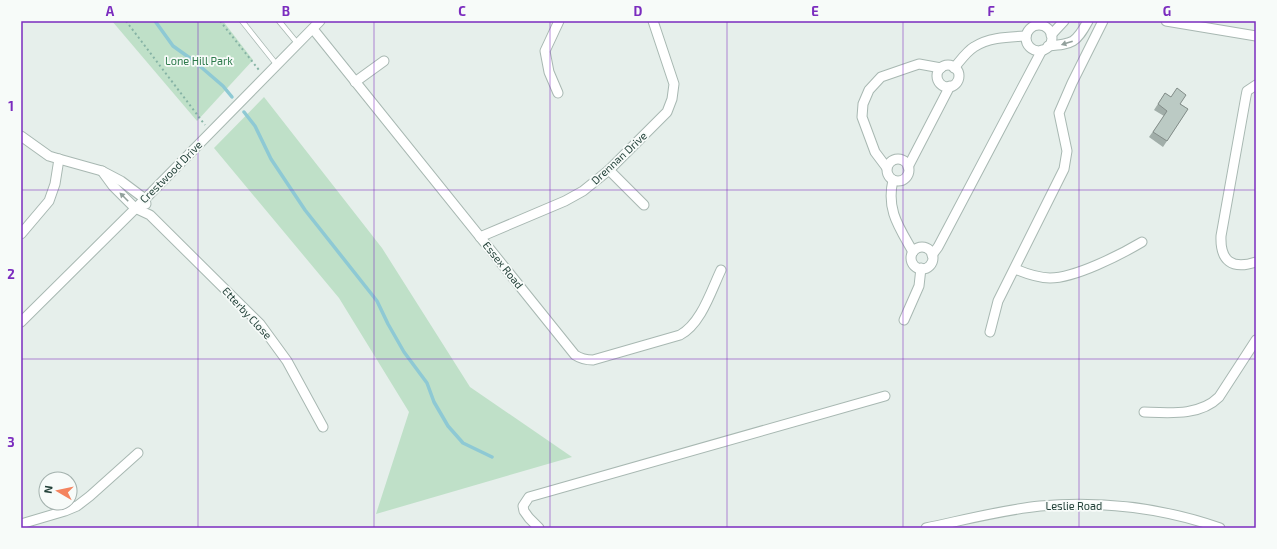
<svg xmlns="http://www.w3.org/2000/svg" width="1277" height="549" font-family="'Exo 2',sans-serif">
  <rect width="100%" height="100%" fill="#e6efeb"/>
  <g fill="#bfe0c8">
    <path d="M 112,21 L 223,21 L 253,60 L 197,121 Z"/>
    <path d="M 264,97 L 382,248 L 470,387 L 572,457 L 376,514 L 409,412 L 339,298 L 214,148 Z"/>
  </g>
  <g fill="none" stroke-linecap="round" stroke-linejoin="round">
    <g stroke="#8ec9d4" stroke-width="3.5">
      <path d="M 155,21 L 173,46 L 194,61 L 223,86 L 232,97"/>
      <path d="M 244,112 L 255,126 L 271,159 L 305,210 L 377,301 L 388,324 L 404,352 L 427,383 L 434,402 L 448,426 L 463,443 L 492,457"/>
    </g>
    <g stroke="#a8b8b2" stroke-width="6">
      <g id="lane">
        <path d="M 242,21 L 277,65"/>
        <path d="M 279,21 L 298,44"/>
      </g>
    </g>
    <g stroke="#a8b8b2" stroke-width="11">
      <g id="street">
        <path d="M 1166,21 L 1256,36"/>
        <circle cx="1039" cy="38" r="13"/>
        <path d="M 313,29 L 575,355 C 581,359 585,360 593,360 L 680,335 C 701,324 711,291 721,270"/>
        <path d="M 1051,35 L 1064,21"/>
        <path d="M 1048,46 C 1073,44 1076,43 1088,21"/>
        <circle cx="948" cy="76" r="11"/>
        <path d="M 954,68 C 960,61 967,51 974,47 C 989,37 1009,37 1026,36"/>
        <path d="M 355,82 L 384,61"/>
        <path d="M 1256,85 L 1247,91 L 1246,96 L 1221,236 C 1220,261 1232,270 1256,262"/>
        <path d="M 558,93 L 549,72 L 545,51 L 559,21"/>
        <path d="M 21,136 L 49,156 L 59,159 L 102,171 L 121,181 L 145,199 L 146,204"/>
        <circle cx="898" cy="170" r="11"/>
        <path d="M 908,167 L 950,86"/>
        <path d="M 887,168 L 875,152 L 862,117 L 863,104 L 869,90 L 881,77 L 910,67 L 919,64 L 941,68"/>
        <path d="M 609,170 L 644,205"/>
        <path d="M 102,171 L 113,186 L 135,208 L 150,215 L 260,324 L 287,361 L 323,427"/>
        <path d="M 893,180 C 886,210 899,227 913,252"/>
        <path d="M 21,234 L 49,201 L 55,184 L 59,159"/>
        <path d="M 480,237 L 565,201 L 583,191 L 609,170 L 667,112 L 672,99 L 674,84 L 653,21"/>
        <circle cx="922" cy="258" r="11"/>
        <path d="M 932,255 L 938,247 L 1042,50"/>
        <path d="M 1015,269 C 1027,274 1038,278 1050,278 C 1075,278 1120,255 1142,242"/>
        <path d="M 904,320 L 919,286 L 921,268"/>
        <path d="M 21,322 L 145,199 L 320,21"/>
        <path d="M 990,332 L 998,301 L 1064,169 L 1067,151 L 1059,113 L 1072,83 L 1103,21"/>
        <path d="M 1144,412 C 1170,413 1200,416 1219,397 L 1256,340"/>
        <path d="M 21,524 L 65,511 L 77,506 L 90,496 L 138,453"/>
        <path d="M 539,528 L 529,518 L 524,511 L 523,506 L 529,497 L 885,396"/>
        <path d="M 926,528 C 964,520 1002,510 1040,506 C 1100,501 1163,508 1220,528"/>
      </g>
    </g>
    <g stroke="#86b3a5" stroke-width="2" stroke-dasharray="2 3" stroke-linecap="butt">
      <path d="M 126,21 L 205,125"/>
      <path d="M 220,21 L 259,70"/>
    </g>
    <use href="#lane" stroke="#fff" stroke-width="4.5"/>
    <use href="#street" stroke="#fff" stroke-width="9"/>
  </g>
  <path fill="#a1aea9" d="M 1165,93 L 1188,109 L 1163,147 L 1149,137 L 1164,116 L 1154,110 Z"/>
  <path fill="#bbcac4" stroke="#838d89" d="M 1177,88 L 1186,95 L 1180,104 L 1188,109 L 1167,141 L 1153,132 L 1167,111 L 1158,104 L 1165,93 L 1171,97 Z"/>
  <defs><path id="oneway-solid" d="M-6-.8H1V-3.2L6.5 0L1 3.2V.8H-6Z"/></defs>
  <g fill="#92a09c">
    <use href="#oneway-solid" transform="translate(1067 43) rotate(162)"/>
    <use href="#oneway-solid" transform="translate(124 197) rotate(-135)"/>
  </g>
  <path fill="none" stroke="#7b2cbf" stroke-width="1" stroke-opacity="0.55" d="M 198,21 L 198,528M 374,21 L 374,528M 550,21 L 550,528M 727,21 L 727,528M 903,21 L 903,528M 1079,21 L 1079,528M 21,190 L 1256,190M 21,359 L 1256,359"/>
  <g text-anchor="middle" stroke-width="3.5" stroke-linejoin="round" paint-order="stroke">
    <g font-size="11" fill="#2d7a4b" stroke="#f7fbf9">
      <text x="199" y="65">Lone Hill Park</text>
    </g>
    <g font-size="11" fill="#24423a" stroke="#f7fbf9">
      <text transform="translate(619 158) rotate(-43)" y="4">Drennan Drive</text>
      <text transform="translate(171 172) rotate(-45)" y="4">Crestwood Drive</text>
      <text transform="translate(503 265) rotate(51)" y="4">Essex Road</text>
      <text transform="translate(247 313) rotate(47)" y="4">Etterby Close</text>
      <text x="1074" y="510">Leslie Road</text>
    </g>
  </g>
  <rect width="1277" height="549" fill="none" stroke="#f7fbf9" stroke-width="44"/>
  <g transform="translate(58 491) rotate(279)"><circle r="19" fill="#f7fbf9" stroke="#a3b1ad"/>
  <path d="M0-3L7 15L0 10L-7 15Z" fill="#f4845f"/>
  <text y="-6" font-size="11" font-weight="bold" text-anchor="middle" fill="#24423a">N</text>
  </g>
  <rect x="22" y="22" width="1233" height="505" fill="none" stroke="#7b2cbf" stroke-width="1.5"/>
  <g font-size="13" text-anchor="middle" font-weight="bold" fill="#7b2cbf">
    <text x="110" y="16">A</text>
    <text x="286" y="16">B</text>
    <text x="462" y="16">C</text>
    <text x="638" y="16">D</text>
    <text x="815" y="16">E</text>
    <text x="991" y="16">F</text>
    <text x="1167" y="16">G</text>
    <text x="11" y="111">1</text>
    <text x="11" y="279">2</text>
    <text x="11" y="447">3</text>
  </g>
</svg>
